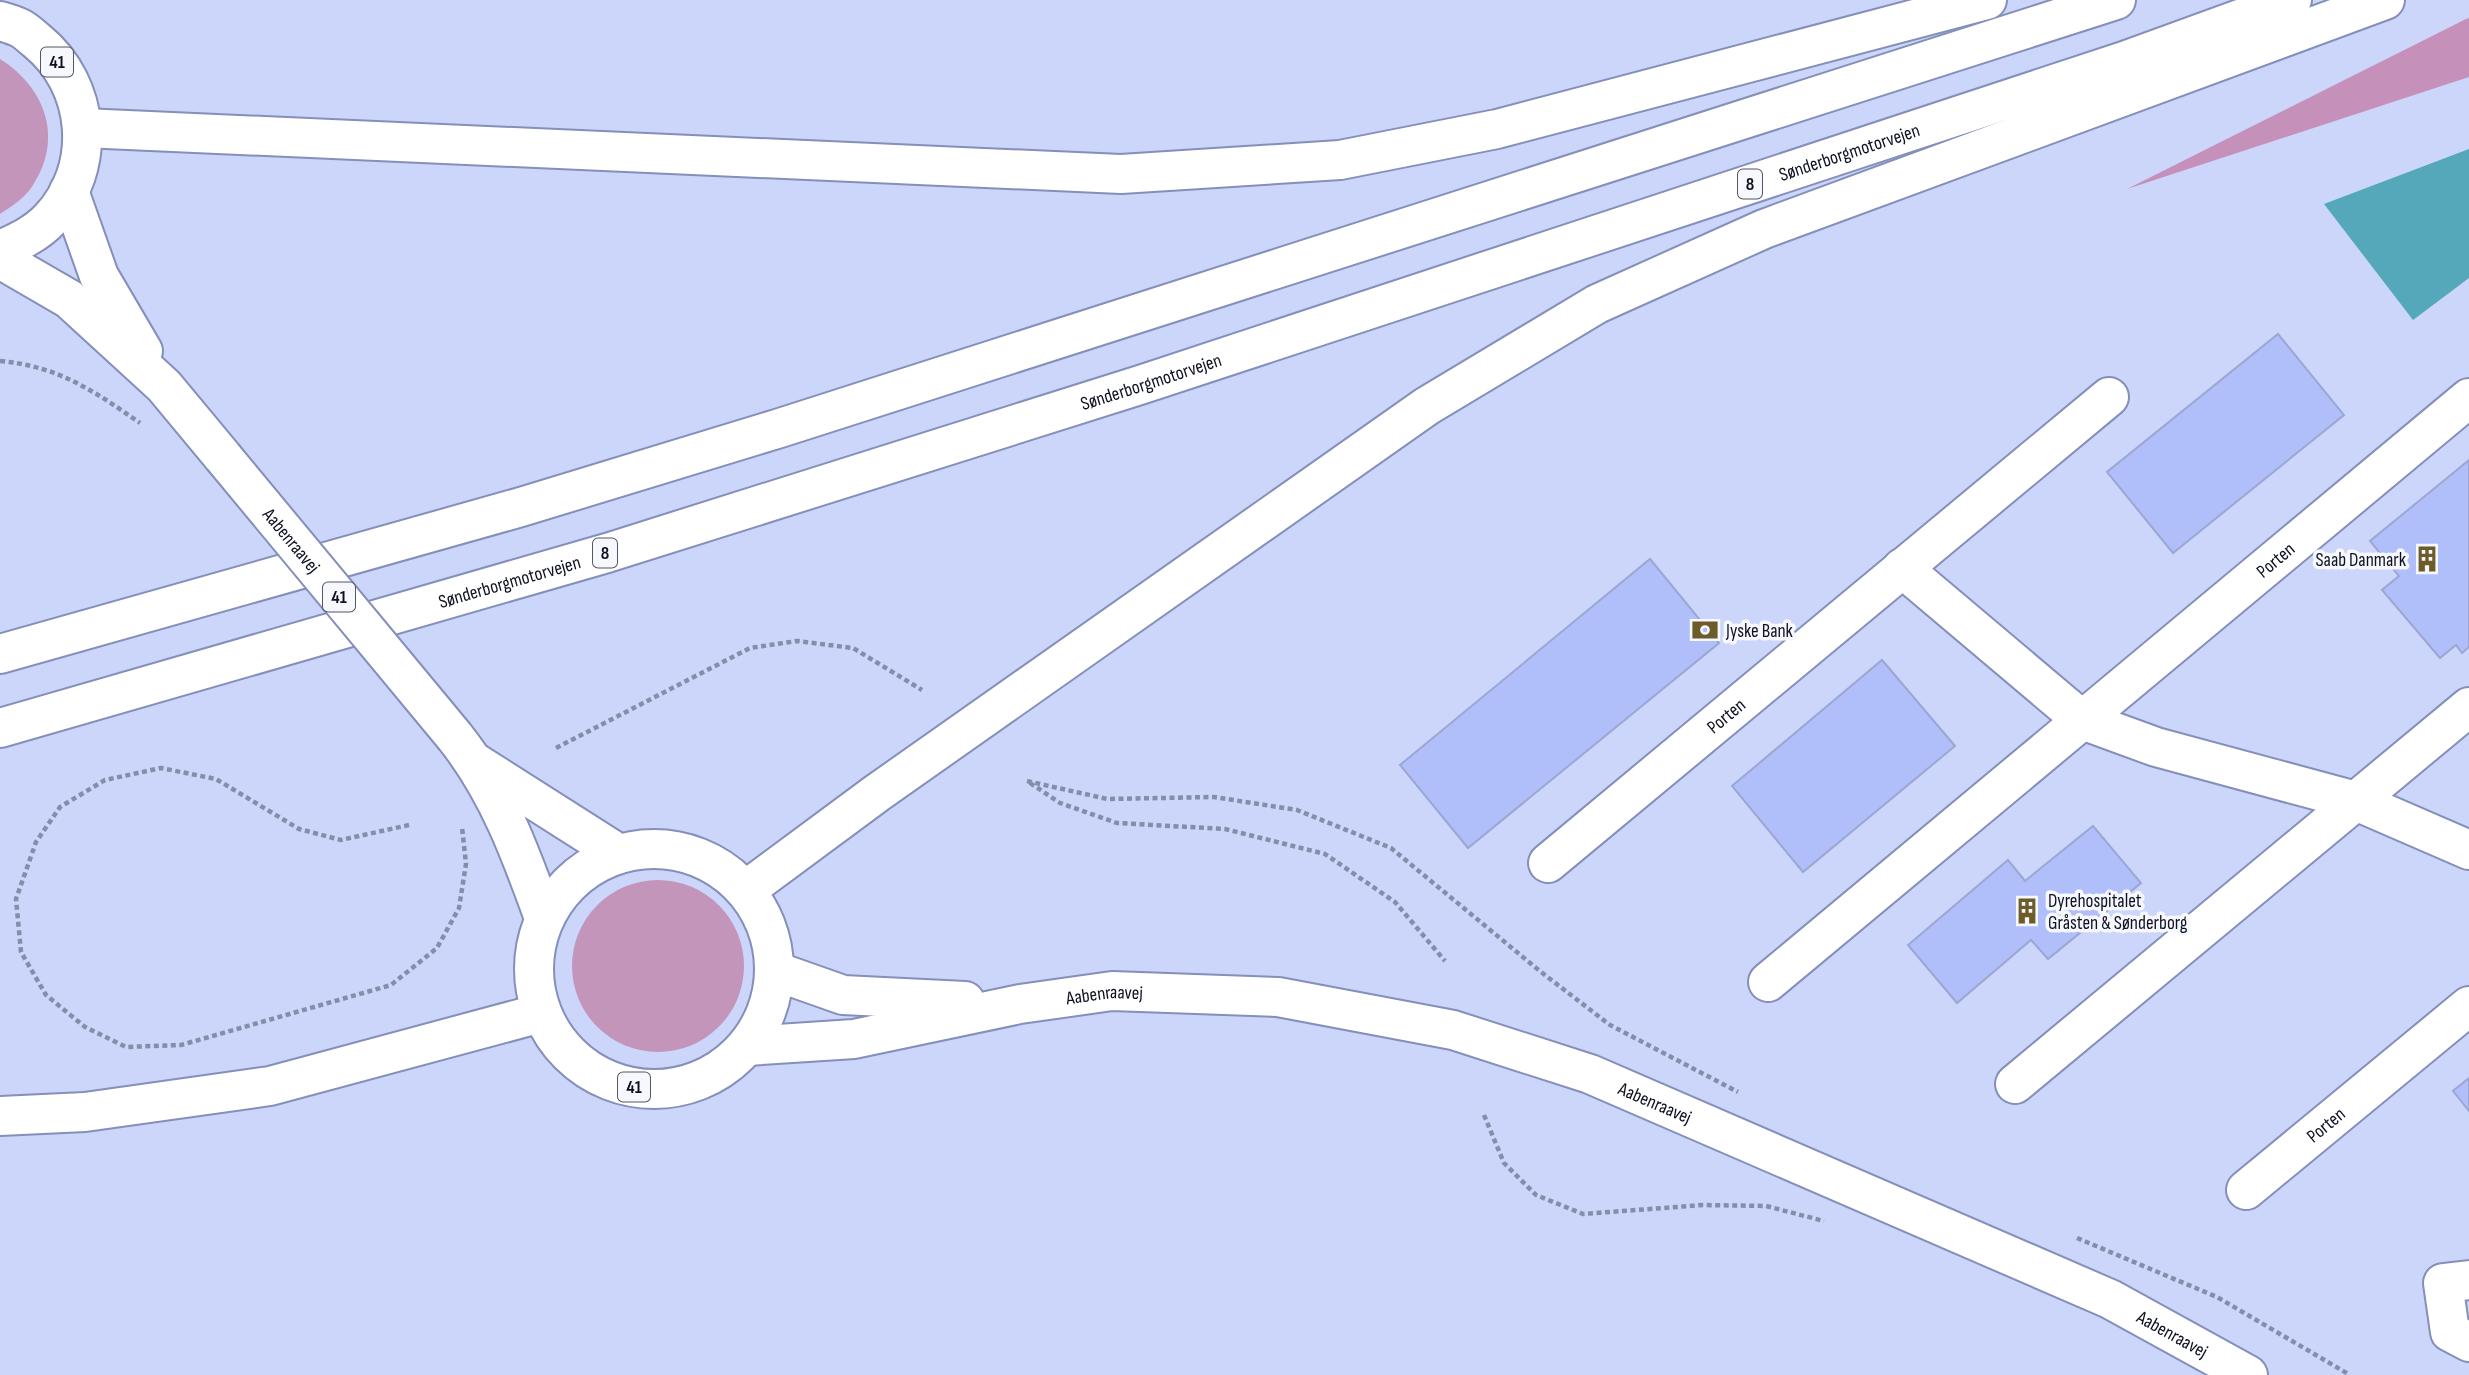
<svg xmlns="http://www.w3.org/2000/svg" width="2469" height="1375" font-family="'Sofia Sans Condensed',sans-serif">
  <rect width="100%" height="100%" fill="#cbd6fa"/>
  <g fill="#c395ba">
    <path d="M 0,59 C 45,87 64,138 33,185 C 25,198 12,206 0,214 Z"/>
    <circle cx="658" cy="966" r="86"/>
  </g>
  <path fill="#c591bb" d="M 2469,18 L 2469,77 L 2127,189 L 2466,19 Z"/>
  <path fill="#54a8b9" d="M 2469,149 L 2469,278 L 2413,320 L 2324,204 Z"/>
  <g fill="#b0bffa" stroke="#9ba7d2" stroke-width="2">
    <path d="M 2278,334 L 2344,415 L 2173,553 L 2107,472 Z"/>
    <path d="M 2469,460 L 2469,647 L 2462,653 L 2456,645 L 2440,658 L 2382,590 L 2399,576 L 2370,541 Z"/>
    <path d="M 1650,559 L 1719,643 L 1468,848 L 1400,765 Z"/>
    <path d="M 1882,660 L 1955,746 L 1803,872 L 1732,786 Z"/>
    <path d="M 2093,826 L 2141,883 L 2048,959 L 2031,940 L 1957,1003 L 1908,945 L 2008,860 L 2025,881 Z"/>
    <path d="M 2469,1078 L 2469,1111 L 2453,1091 Z"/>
  </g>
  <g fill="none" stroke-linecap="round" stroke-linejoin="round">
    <g stroke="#848fba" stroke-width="42">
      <g id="minor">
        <path d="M 1902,568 L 2082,720 L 2156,747 L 2356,801 L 2469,850"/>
        <path id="s1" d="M 1548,863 L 2109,397"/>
        <path d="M 775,971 L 843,995 L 965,1001"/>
        <path id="s2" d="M 1768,982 L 2469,398"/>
        <path id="s3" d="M 747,1046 L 854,1039 L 1020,1004 L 1112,991 L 1278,997 L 1453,1030 L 1590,1074 L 2110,1299 L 2248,1375"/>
        <path d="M 2015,1084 L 2469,707"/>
        <path id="s4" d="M 2246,1190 L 2469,1006"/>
        <path d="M 2469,1280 L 2443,1283 L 2450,1332 L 2469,1342"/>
      </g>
    </g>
    <g stroke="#848fba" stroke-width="42">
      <g id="major">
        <path d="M 0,21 C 7,23 14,25 20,28 C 26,31 32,37 37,41 C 91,85 98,168 50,219 C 36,234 18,242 0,250"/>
        <path d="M 69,191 L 99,276 L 143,351"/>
        <path d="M 0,259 L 69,299 L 164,386 L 223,457"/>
        <path d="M 455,737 C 498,791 521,854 544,918"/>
        <path d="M 476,763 L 619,854"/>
        <circle cx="654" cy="969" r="120"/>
      </g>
    </g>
    <g stroke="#848fba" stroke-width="42">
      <g id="highway">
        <path d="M 83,128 L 1121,174 L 1340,160 L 1497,129 L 1987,0"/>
        <path d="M 0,654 L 521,507 L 780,428 L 2116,0"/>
        <path id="s5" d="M 0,728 L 607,553 L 1140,385 L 2124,61 L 2292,0"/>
        <path d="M 746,890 L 877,793 L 1427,406 L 1597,304 L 1764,229 L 2385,0"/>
        <path d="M 0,1116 L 85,1112 L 270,1086 L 541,1013"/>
      </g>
    </g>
    <g stroke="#848da9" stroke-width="4.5" stroke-dasharray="5 3.5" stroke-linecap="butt">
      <path d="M 0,361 C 58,366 94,391 140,423"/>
      <path d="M 556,748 L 750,648 L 797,641 L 853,648 L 922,690"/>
      <path d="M 1027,781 L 1107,799 L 1214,797 L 1297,810 L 1391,848 L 1541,972 L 1610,1025 L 1738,1092"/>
      <path d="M 1030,783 L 1060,803 L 1117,823 L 1225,829 L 1325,854 L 1395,902 L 1445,961"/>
      <path d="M 409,825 L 341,840 L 299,829 L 216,779 L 161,768 L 105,780 L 60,807 L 36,842 L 16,899 L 21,952 L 46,995 L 85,1027 L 126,1047 L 181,1045 L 391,985 L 437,948 L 459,908 L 466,864 L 462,827"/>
      <path d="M 1484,1115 L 1504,1163 L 1536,1195 L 1583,1214 L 1703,1205 L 1766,1206 L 1824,1221"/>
      <path d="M 2077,1238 L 2217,1297 L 2350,1375"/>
    </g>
    <use href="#minor" stroke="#fff" stroke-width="38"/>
    <use href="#major" stroke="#fff" stroke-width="38"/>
    <use href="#highway" stroke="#fff" stroke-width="38"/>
    <g stroke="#848fba" stroke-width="42" stroke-linecap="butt">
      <g id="major-bridge">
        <path id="s6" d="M 223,457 L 455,737"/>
      </g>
    </g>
    <use href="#major-bridge" stroke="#fff" stroke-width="38"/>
  </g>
  <defs>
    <g id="building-bare" transform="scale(2.1)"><path d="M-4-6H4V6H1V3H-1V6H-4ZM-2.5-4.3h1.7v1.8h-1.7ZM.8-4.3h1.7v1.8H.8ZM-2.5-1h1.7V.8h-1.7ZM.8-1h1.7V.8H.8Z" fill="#6c5c2a" stroke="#f6f8fd" stroke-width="2.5" paint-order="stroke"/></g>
    <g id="bank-bare" transform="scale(2.1)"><path d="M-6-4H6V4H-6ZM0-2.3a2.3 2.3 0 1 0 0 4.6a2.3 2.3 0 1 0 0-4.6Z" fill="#6c5c2a" stroke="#f6f8fd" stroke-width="2.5" paint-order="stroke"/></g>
  </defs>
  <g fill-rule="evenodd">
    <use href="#building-bare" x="2427" y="559"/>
    <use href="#bank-bare" x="1705" y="630"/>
    <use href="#building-bare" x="2027" y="911"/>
  </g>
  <g text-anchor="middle" stroke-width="7" stroke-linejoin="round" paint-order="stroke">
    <g fill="#f6f8fd" stroke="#545663" stroke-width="2">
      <rect x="41" y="47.5" width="32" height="29" rx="5"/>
      <rect x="1738" y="169.5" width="24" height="29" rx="5"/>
      <rect x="593" y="538.5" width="24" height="29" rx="5"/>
      <rect x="323" y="582.5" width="32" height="29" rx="5"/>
      <rect x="618" y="1072.5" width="32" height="29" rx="5"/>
    </g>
    <g font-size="18" font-weight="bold" fill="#0e1121">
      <text x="57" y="68">41</text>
      <text x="1750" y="190">8</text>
      <text x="605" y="559">8</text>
      <text x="339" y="603">41</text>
      <text x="634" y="1093">41</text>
    </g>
    <g font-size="19" fill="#0e1121" stroke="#f6f8fd">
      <text dy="7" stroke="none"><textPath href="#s5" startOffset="1937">Sønderborgmotorvejen</textPath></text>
      <text dy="7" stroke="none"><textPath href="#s5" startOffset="1202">Sønderborgmotorvejen</textPath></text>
      <text dy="7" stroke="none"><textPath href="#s6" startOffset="108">Aabenraavej</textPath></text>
      <text dy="7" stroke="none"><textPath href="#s2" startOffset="660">Porten</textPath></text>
      <text dy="7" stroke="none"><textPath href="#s5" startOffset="530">Sønderborgmotorvejen</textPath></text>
      <text dy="7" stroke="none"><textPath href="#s1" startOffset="231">Porten</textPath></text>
      <text dy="7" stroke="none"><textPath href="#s3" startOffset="362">Aabenraavej</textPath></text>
      <text dy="7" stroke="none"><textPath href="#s3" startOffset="929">Aabenraavej</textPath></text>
      <text dy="7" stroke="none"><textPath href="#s4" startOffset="103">Porten</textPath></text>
      <text dy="7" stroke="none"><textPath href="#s3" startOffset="1496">Aabenraavej</textPath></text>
    </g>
    <g font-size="19" fill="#0e1121" stroke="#f6f8fd" text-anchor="start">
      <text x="2406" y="566" text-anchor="end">Saab Danmark</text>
      <text x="1726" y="637">Jyske Bank</text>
      <text x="2048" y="907">Dyrehospitalet<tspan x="2048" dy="22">Gråsten &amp; Sønderborg</tspan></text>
    </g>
  </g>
</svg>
